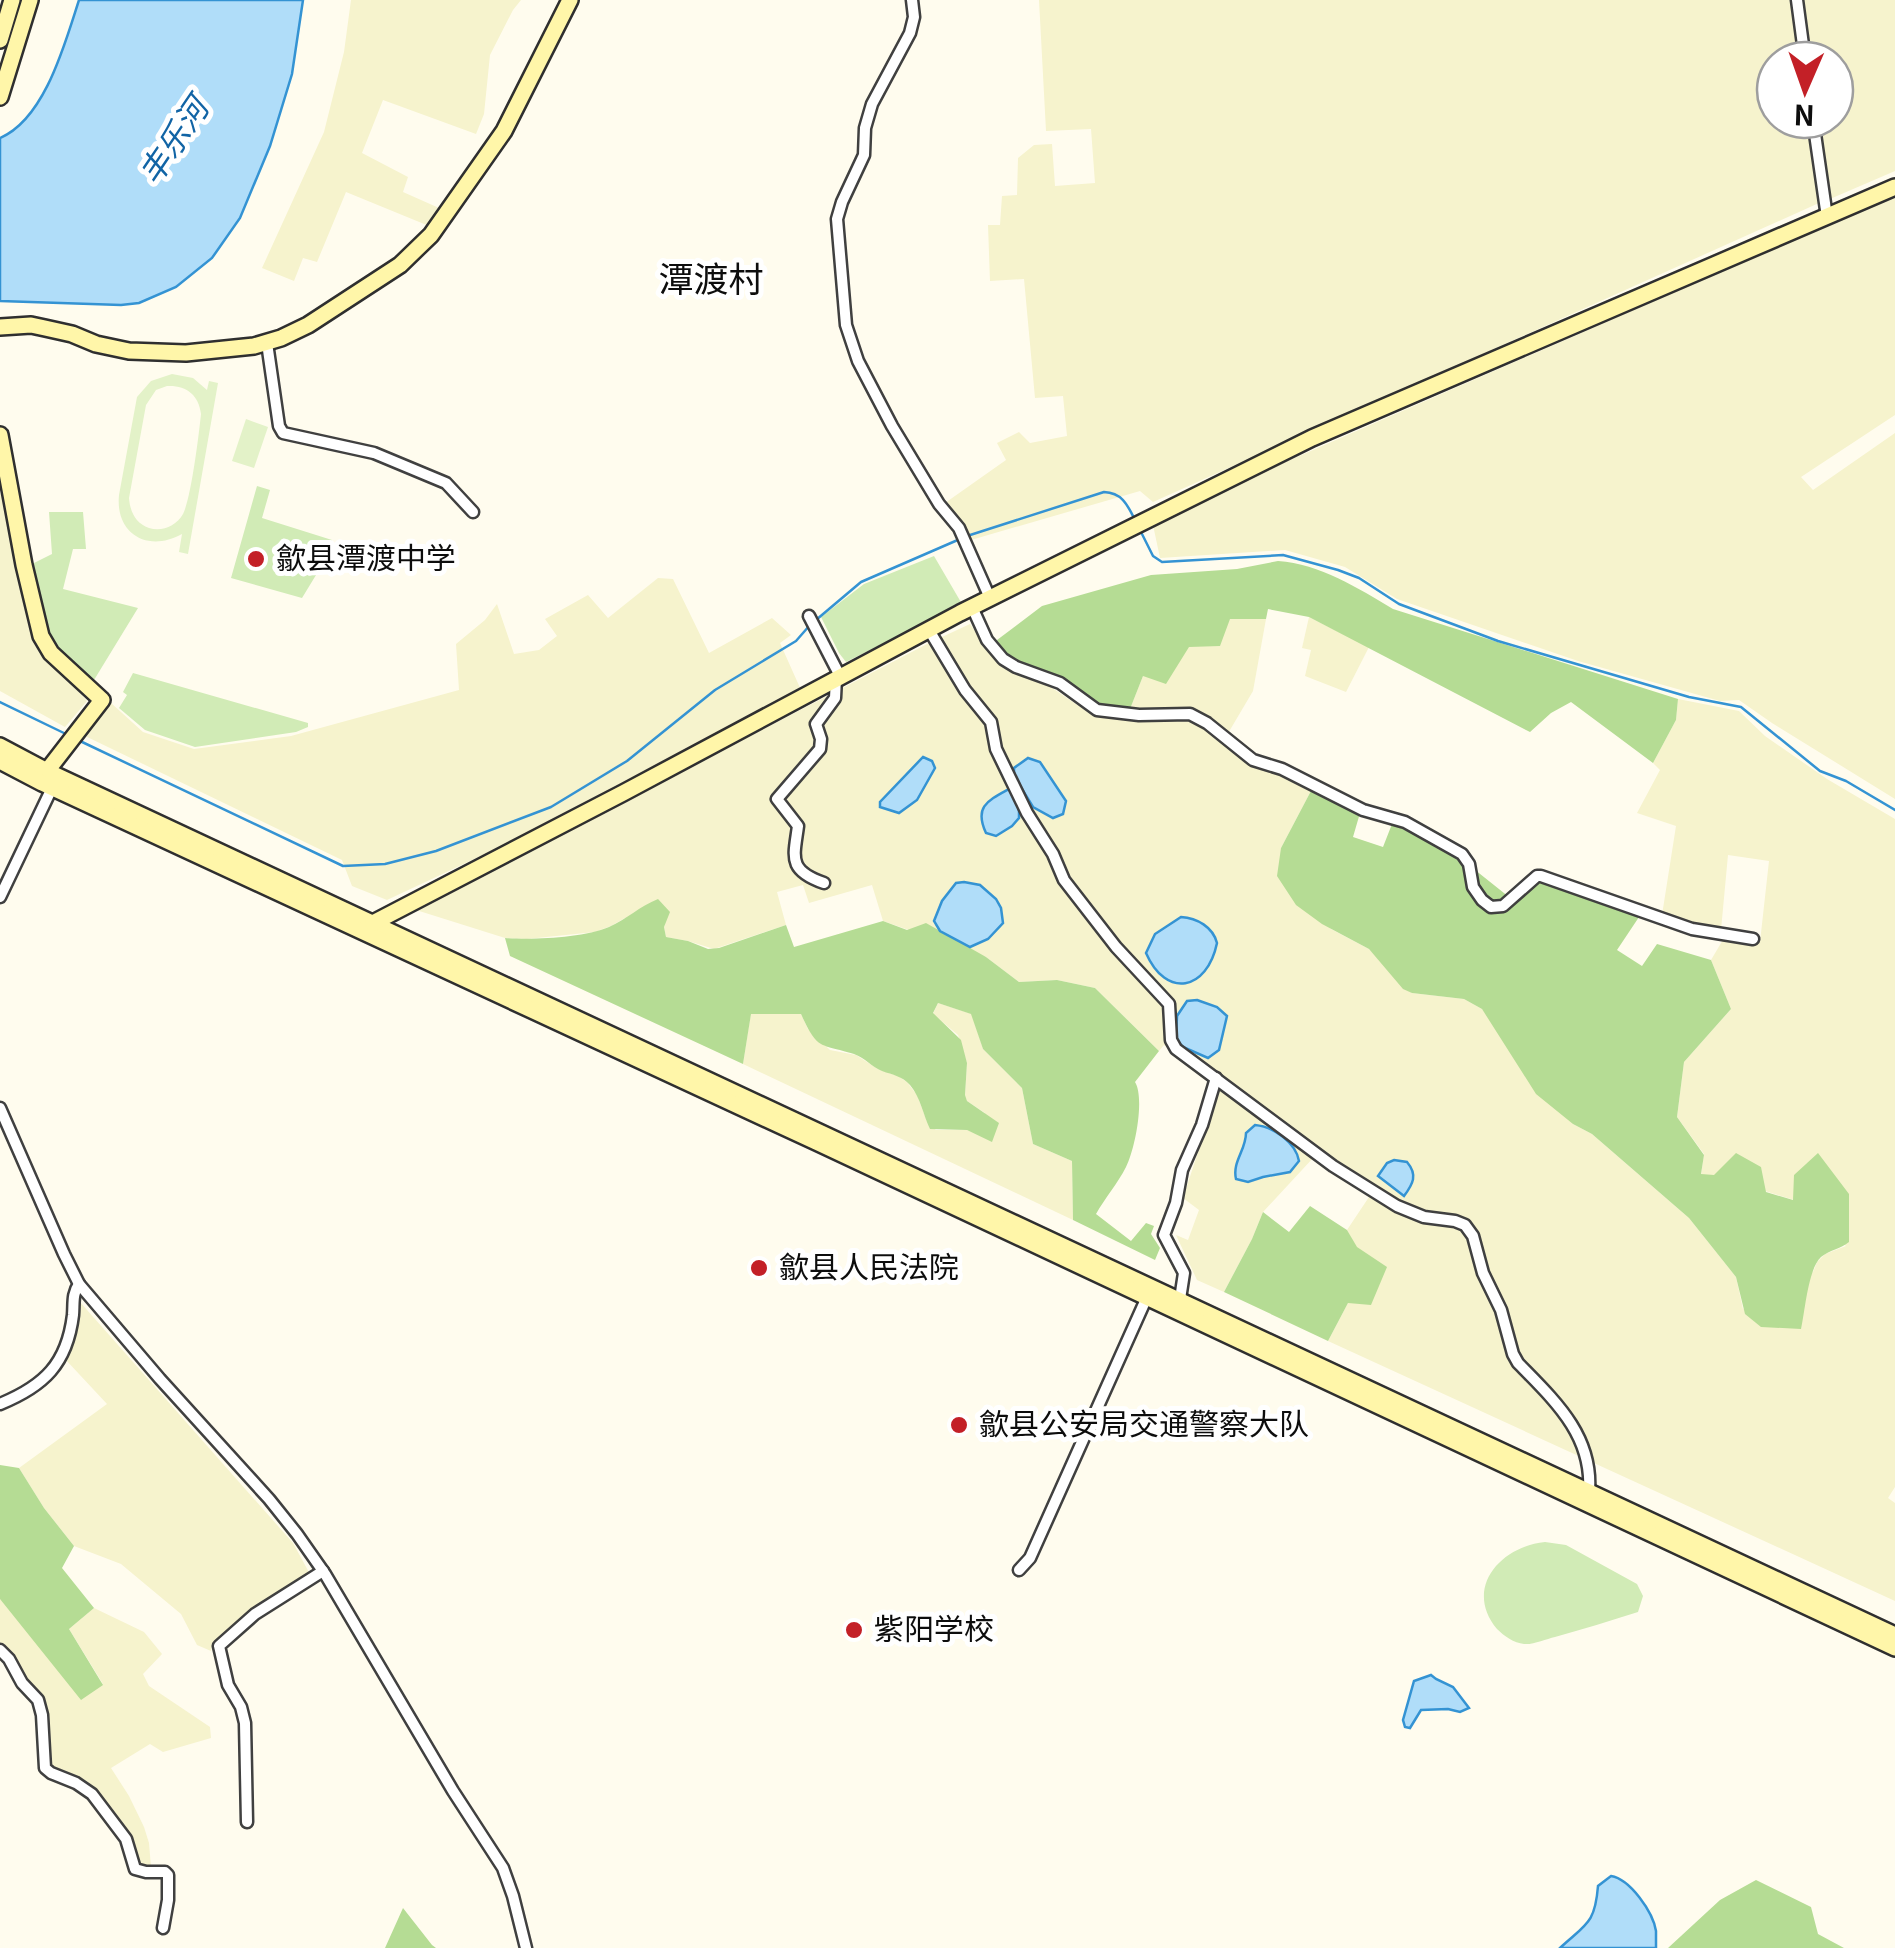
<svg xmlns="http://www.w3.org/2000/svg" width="1895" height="1948" font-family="Georgia,'Noto Sans SC',serif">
  <rect width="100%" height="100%" fill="#fffcee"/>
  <g fill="#f6f3cd">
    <path d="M 351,0 L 521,0 L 513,10 L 490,55 L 484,114 L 476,134 L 383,100 L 362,153 L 408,177 L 403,192 L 439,208 L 429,226 L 346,192 L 317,262 L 303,258 L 294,281 L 262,268 L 324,132 L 344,52 Z"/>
    <path d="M 1039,0 L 1791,0 L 1800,60 L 1775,60 L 1775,120 L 1808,120 L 1819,203 L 1153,502 L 1140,491 L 971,540 L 945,503 L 1006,460 L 997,443 L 1019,432 L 1030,443 L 1067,436 L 1063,396 L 1035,398 L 1024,279 L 990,281 L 988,225 L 1000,225 L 1002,196 L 1017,195 L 1018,158 L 1034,145 L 1052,144 L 1055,186 L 1095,183 L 1091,129 L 1046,131 Z"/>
    <path d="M 1801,0 L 1895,0 L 1895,171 L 1830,199 L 1818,120 L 1835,120 L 1835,60 L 1808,60 Z"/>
    <path d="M 1895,196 L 1895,415 L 1801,477 L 1813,490 L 1895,433 L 1895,799 L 1772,723 L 1739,700 L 1720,701 L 1578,661 L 1397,599 L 1345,567 L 1285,550 L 1160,558 L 1153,525 L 1198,502 L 1290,460 Z"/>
    <path d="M 2,493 L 35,636 L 52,662 L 87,701 L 65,727 L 0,691 L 0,494 Z"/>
    <path d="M 658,578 L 673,579 L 709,653 L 772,618 L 791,635 L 780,643 L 801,690 L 515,840 L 387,900 L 352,886 L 342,860 L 83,735 L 111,703 L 143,732 L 194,749 L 291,736 L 459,690 L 456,644 L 485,620 L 497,604 L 514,654 L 539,650 L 557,636 L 545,619 L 588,595 L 608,618 Z"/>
    <path d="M 1309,617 L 1369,647 L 1346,692 L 1305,676 L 1311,650 L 1302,648 Z"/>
    <path d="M 1230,619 L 1266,619 L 1253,691 L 1227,735 L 1209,719 L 1194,711 L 1174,708 L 1130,709 L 1143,676 Z"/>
    <path d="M 970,624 L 996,660 L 1028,678 L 1045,683 L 1089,713 L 1099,716 L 1142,719 L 1186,718 L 1207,726 L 1249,764 L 1276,771 L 1312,789 L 1281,848 L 1331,929 L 1369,949 L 1412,993 L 1464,999 L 1482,1009 L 1573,1124 L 1592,1134 L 1689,1218 L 1736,1277 L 1743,1309 L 1813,1272 L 1817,1262 L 1825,1254 L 1846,1246 L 1794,1200 L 1714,1175 L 1701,1175 L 1704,1154 L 1677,1117 L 1684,1062 L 1731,1009 L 1711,960 L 1724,938 L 1760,942 L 1769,861 L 1728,855 L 1721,930 L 1662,915 L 1676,826 L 1637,813 L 1660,770 L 1653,763 L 1676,720 L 1678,699 L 1739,711 L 1765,736 L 1827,779 L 1895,819 L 1895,1487 L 1888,1498 L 1895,1503 L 1895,1601 L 1328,1341 L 1348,1303 L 1356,1247 L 1347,1230 L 1371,1194 L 1314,1157 L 1263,1212 L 1252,1239 L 1224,1292 L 1197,1280 L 1176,1235 L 1188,1240 L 1199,1210 L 1183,1198 L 1219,1088 L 1164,1045 L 1159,1051 L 1095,988 L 1057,980 L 1019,982 L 986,957 L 883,921 L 872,885 L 809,903 L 803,885 L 777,892 L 786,925 L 714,949 L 688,941 L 666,937 L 664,927 L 667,916 L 625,918 L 611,926 L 595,932 L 527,939 L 505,938 L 416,910 L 927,644 Z"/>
    <path d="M 938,1003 L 972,1014 L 983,1049 L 1022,1088 L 1033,1144 L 1072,1161 L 1073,1220 L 743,1064 L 751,1013 L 801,1014 L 808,1029 L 830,1050 L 856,1055 L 878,1069 L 898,1076 L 907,1082 L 917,1095 L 928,1124 L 936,1130 L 967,1130 L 983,1136 L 985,1113 L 967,1101 L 965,1096 L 967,1063 L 958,1035 L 933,1014 Z"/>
    <path d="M 80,1302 L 293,1543 L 311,1576 L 262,1602 L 212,1644 L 211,1651 L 197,1645 L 181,1614 L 121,1564 L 74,1546 L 44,1508 L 19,1468 L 107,1404 L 65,1359 L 73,1337 Z"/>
    <path d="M 0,1599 L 103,1684 L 69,1629 L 94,1608 L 144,1632 L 162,1654 L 143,1674 L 149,1686 L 210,1727 L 211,1738 L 163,1752 L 150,1744 L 111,1768 L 129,1796 L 144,1827 L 149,1843 L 151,1867 L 139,1867 L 125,1831 L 100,1798 L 48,1765 L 40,1700 L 12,1656 L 0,1643 Z"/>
  </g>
  <g fill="#d1ebb6">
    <path d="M 257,486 L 270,490 L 262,518 L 332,540 L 327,557 L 302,598 L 231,578 Z"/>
    <path d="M 49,512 L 83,512 L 86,549 L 73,549 L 63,589 L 138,608 L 94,680 L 91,681 L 54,650 L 43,631 L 32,564 L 52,554 Z"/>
    <path d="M 934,556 L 962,604 L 846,662 L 839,653 L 821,617 L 864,584 Z"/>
    <path d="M 133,673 L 308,723 L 308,727 L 296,732 L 195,747 L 145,730 L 119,708 L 127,695 L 123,692 Z"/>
    <path d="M 1545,1542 L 1566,1545 L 1637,1584 L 1643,1596 L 1638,1612 C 1610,1621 1583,1629 1555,1637 C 1546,1639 1533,1645 1524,1644 C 1514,1643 1504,1636 1497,1629 C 1463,1588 1501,1546 1545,1542 Z"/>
  </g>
  <g fill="#b5dc94">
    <path d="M 1278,561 C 1320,564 1358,588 1393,609 L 1678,699 L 1676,720 L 1653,763 L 1571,702 L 1551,713 L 1530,732 L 1309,617 L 1268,609 L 1266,619 L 1230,619 L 1220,646 L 1189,647 L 1166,684 L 1143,676 L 1130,709 L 1095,706 L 1012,662 L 995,647 L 997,640 L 1042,606 L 1151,575 L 1237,569 Z"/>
    <path d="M 1312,789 L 1360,813 L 1353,837 L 1383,847 L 1392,824 L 1455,854 L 1514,901 L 1541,879 L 1639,917 L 1617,950 L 1642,966 L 1657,944 L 1711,960 L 1731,1009 L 1684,1062 L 1677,1117 L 1704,1155 L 1701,1174 L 1714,1175 L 1736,1153 L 1761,1167 L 1766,1192 L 1793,1200 L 1794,1175 L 1818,1153 L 1849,1194 L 1849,1242 C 1841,1249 1829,1250 1821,1257 C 1808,1269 1805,1312 1801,1329 L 1761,1327 L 1745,1314 L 1736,1277 L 1689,1218 L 1592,1134 L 1573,1124 L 1536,1094 L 1482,1009 L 1464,999 L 1412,993 L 1403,989 L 1369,949 L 1322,924 L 1296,905 L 1277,876 L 1281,848 Z"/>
    <path d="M 658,899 L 670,912 L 664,927 L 666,937 L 688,941 L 708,949 L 719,948 L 786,925 L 794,947 L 883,921 L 907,930 L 926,923 L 986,957 L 1019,982 L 1057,980 L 1095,988 L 1159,1051 L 1135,1082 C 1145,1098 1135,1150 1126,1167 C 1118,1183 1105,1198 1096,1214 L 1131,1241 L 1146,1223 L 1154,1226 L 1151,1234 L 1160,1248 L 1155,1260 L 1073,1220 L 1072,1161 L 1033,1144 L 1022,1088 L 983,1049 L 971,1014 L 938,1003 L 933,1013 L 961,1040 L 967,1063 L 965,1095 L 967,1101 L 999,1123 L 992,1142 L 967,1130 L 930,1129 C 923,1115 921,1098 910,1085 C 902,1076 893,1075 882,1071 C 872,1067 865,1058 854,1054 C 819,1043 818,1051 801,1014 L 751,1014 L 743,1064 L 510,956 L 505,938 C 533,940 583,938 609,927 C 627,919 640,906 658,899 Z"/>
    <path d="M 1310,1206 L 1347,1230 L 1357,1247 L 1387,1267 L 1371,1305 L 1348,1303 L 1328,1341 L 1224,1292 L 1252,1239 L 1263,1212 L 1289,1232 Z"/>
    <path d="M 0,1465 L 19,1468 L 44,1508 L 74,1546 L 62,1568 L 94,1608 L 69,1629 L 103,1685 L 81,1700 L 0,1599 Z"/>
    <path d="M 1756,1880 L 1811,1907 L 1818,1934 L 1844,1948 L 1668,1948 L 1720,1900 Z"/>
    <path d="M 403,1908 L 432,1945 L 436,1948 L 385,1948 Z"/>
  </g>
  <g fill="#e3f2c8" fill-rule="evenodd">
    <path d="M 172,374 L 193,378 L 207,390 L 209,381 L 218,383 L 188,554 L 179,552 L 182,534 C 148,553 115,534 119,495 L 137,397 L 151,381 ZM 167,386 C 186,385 199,395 201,414 C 199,434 191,499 183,514 C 176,526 162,532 149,528 C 135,523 130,511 129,498 L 146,405 L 156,390 Z"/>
    <path d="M 246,419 L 268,427 L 254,468 L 232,461 Z"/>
  </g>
  <g fill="#b0ddf9" stroke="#3493d3" stroke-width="2.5">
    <path d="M 79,0 L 303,0 L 292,74 L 270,146 L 240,218 L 212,258 L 176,287 L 139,303 L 121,305 L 0,301 L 0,138 C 45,119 65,43 79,0 Z"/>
    <path d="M 923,757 L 932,761 L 935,768 L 917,800 L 899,813 L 880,807 L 880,802 Z"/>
    <path d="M 1028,758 L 1040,762 L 1066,801 L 1063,814 L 1053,818 L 1033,807 L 1014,776 L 1014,768 Z"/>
    <path d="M 1009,789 L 1019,805 L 1019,818 L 1012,826 L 996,836 L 986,833 C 974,807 987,801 1009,789 Z"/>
    <path d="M 964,882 L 980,885 L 996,899 L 1001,908 L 1003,923 L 988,939 L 970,947 L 940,931 L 934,921 L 942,901 L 956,883 Z"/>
    <path d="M 1181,917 C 1197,918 1213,927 1217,943 C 1207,991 1166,999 1146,953 L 1155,934 Z"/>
    <path d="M 1197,1000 L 1217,1007 L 1227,1016 L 1219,1050 L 1208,1058 L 1183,1047 L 1176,1039 L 1177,1016 L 1187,1001 Z"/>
    <path d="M 1255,1125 C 1273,1126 1296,1143 1299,1161 L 1290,1172 L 1263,1177 L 1248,1182 L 1236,1179 C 1232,1162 1246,1150 1246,1133 Z"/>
    <path d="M 1394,1160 L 1407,1162 C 1418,1175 1413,1184 1404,1196 L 1378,1176 L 1387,1163 Z"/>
    <path d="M 1431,1675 L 1436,1679 L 1453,1687 L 1469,1708 L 1460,1712 L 1448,1709 L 1421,1710 L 1410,1728 L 1405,1727 L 1403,1720 L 1414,1681 Z"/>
    <path d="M 1611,1876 C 1630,1879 1653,1912 1656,1931 C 1656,1934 1656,1945 1656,1948 L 1560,1948 C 1586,1924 1595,1924 1598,1886 Z"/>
  </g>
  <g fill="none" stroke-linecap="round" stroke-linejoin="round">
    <g stroke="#3493d3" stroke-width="2.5">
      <path d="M 1140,530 L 1153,556 L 1162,562 L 1283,555 L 1338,570 L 1359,578 L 1399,604 L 1498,641 L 1689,697 L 1741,707 L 1820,771 L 1846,781 L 1895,810"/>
      <path d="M 967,536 L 1104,492 C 1122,493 1127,504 1134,518"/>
      <path d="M 816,620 L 861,582 L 960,539"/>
      <path d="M 0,702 L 68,735"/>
      <path d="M 80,741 L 343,866 L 385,864 L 436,851 L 551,807 L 627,761 L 715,690 L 796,641 L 810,625"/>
    </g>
    <g stroke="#404040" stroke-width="15">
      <g id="street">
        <path d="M 912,0 L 914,17 L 910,33 L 872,104 L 865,128 L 864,155 L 842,202 L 837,219 L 846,325 L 858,361 L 892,426 L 939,504 L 959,528 L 990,598"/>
        <path d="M 1797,0 L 1805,60"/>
        <path d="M 1813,120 L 1827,217"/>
        <path d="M 267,343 L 279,426 L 283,433 L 374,453 L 446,483 L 473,512"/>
        <path d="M 972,607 L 987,640 L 1003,659 L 1016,667 L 1060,683 L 1097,710 L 1139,715 L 1190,714 L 1207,723 L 1253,760 L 1282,769 L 1363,810 L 1405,822 L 1462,854 L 1469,864 L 1473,887 L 1482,900 L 1491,907 L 1503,906 L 1537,876 L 1541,876 L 1692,929 L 1753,939"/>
        <path d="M 809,616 L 840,676"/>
        <path d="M 929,630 L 965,690 L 991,722 L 996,749 L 1027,813 L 1053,854 L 1064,880 L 1116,947 L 1169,1004 L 1171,1040 L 1176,1049 L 1333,1166 L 1397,1206 L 1424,1217 L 1455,1221 L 1465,1225 L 1473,1236 L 1483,1273 L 1501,1310 L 1513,1354 L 1518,1363 C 1554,1400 1593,1435 1589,1491"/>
        <path d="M 824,883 C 787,870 794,857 798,826 L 777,799 L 820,749 L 821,739 L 816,724 L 835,698 L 836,678"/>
        <path d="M 0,897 L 52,788"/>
        <path d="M 0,1108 L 64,1254 L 79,1284 L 160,1379 L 269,1499 L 297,1534 L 325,1574 L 453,1791 L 503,1868 L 513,1896 L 526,1948"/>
        <path d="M 1180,1299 L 1184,1273 L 1164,1235 L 1176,1203 L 1182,1170 L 1202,1125 L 1216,1078"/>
        <path d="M 0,1404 C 44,1386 67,1364 73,1315 C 74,1303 72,1294 79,1284"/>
        <path d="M 1019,1570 L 1030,1558 L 1147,1297"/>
        <path d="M 0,1650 L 9,1659 L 22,1683 L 38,1700 L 42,1715 L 45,1768 L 51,1773 L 76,1783 L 92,1794 L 126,1839 L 135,1869 L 146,1872 L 165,1872 L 168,1875 L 168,1900 L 163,1928"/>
        <path d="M 247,1822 L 245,1723 L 241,1707 L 228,1685 L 219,1646 L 255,1614 L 323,1571"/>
      </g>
    </g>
    <g stroke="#2f2f2f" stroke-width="20">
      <g id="secondary">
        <path d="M 0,40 L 12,0"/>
        <path d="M 0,97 L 30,0"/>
        <path d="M 0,327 L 31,325 L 45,328 L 72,334 L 96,344 L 129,351 L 186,353 L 254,346 L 281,338 L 308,325 L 400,265 L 431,235 L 504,131 L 570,0"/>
        <path d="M 0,435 L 24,565 L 41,636 L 51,653 L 102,700 L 47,771"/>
        <path d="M 0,746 L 47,771 L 1895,1635"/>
        <path d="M 0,761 L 42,783 L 816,1142 L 1895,1648"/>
        <path d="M 373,923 L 623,793 L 960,613 L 1312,438 L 1895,187"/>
      </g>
    </g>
    <use href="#street" stroke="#fff" stroke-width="10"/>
    <use href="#secondary" stroke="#fff6a9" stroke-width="15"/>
  </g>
  <g fill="#c32027" stroke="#fff" stroke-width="4">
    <circle cx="256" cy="559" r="10"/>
    <circle cx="759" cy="1268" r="10"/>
    <circle cx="959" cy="1425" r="10"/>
    <circle cx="854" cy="1630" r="10"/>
  </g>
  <g text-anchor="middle" stroke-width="10" stroke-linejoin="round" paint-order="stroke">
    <g font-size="30" fill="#0d0d0d" stroke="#fff" text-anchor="start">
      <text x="276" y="569">歙县潭渡中学</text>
      <text x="779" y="1278">歙县人民法院</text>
      <text x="979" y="1435">歙县公安局交通警察大队</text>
      <text x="874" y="1640">紫阳学校</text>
    </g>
    <g font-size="32" font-style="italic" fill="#1164a5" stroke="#fff">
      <text transform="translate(174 141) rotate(-56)" y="11">丰乐河</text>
    </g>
    <g font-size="35" fill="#0d0d0d" stroke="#fff">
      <text x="711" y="292">潭渡村</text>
    </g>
  </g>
  <g transform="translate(1805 90) rotate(182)"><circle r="48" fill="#ffffff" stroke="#9e9e9e" stroke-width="2.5"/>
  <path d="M0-8L18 38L0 25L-18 38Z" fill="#c32027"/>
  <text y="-15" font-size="28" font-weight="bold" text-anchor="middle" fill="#0d0d0d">N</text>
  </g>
</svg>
